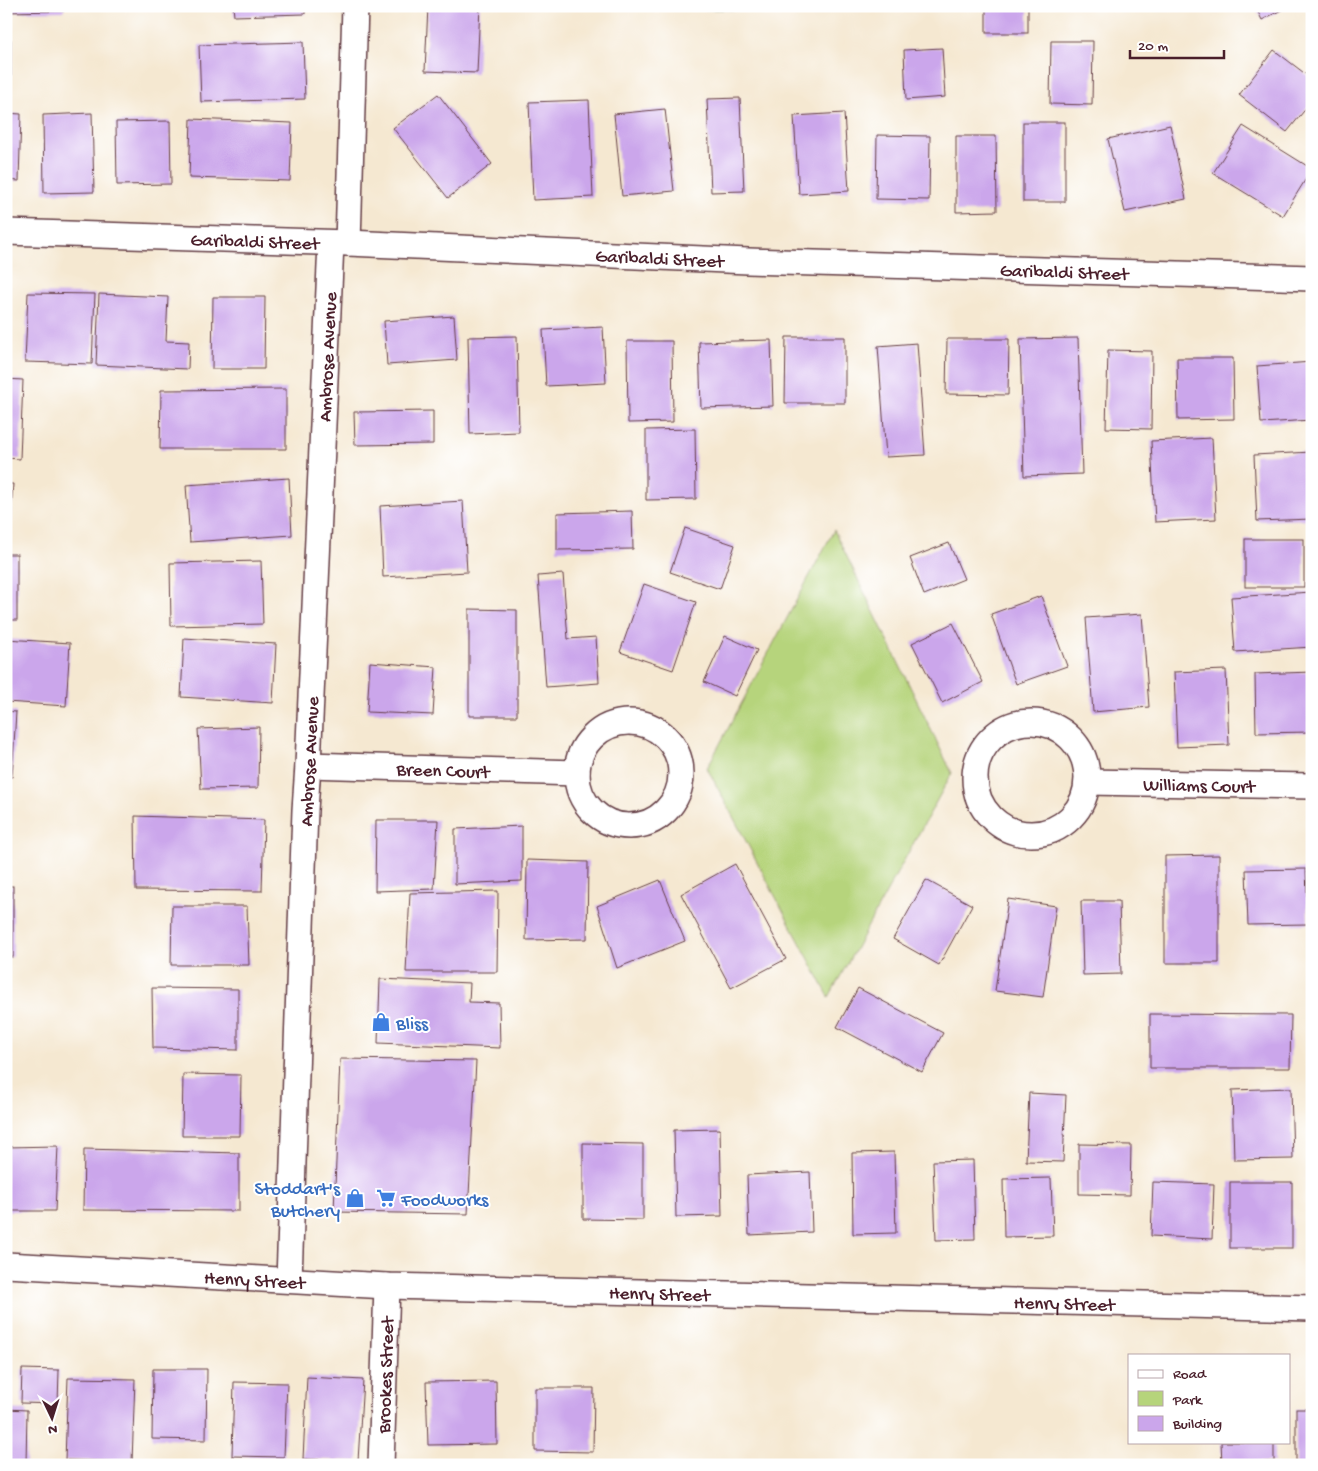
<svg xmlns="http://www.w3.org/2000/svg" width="1318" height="1471" font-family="'Gochi Hand',sans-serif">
  <rect width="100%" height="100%" fill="#fff"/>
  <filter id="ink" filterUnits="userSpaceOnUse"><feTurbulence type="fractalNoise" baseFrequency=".02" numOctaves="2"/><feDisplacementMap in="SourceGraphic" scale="10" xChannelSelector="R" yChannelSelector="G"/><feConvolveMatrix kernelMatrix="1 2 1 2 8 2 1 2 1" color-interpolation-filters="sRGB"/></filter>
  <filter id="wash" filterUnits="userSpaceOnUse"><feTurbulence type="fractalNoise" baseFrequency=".0096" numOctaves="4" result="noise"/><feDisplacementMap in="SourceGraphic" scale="20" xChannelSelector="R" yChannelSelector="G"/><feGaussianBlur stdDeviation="1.12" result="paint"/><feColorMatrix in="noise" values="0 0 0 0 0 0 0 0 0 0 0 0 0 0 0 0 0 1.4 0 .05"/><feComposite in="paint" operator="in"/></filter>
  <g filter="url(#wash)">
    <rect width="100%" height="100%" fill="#f5e8d1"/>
    <g fill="#b6d47b" stroke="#807a53">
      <path d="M 586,6 L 784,6 L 784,11 Z"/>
      <path d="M 834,530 L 952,773 L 829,997 L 707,768 Z"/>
    </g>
    <g id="blocks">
      <g fill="#cba6eb">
        <path d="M 6,6 L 64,6 L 64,11 L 6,12 Z"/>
        <path d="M 233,6 L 305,6 L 305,14 L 234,16 Z"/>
        <path d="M 428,6 L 480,6 L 477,73 L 425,71 Z"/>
        <rect x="986" y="6" width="42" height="27"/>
        <path d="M 1255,6 L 1289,6 L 1262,20 Z"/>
        <rect x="6" y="40" width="5" height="61"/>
        <path d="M 1051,41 L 1093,41 L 1092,105 L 1050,104 Z"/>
        <path d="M 303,42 L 305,99 L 201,102 L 199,45 Z"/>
        <path d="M 942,48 L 945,97 L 906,100 L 904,50 Z"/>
        <path d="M 1274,50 L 1312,79 L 1312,101 L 1287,132 L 1239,95 Z"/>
        <path d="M 438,94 L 492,164 L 448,198 L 393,128 Z"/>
        <path d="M 740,98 L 744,191 L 711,192 L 707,99 Z"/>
        <path d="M 589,100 L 593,197 L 533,200 L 529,102 Z"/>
        <path d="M 665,109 L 674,191 L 622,196 L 614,114 Z"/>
        <path d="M 6,113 L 21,114 L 19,181 L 6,180 Z"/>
        <path d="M 92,113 L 94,192 L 44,193 L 43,115 Z"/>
        <path d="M 844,113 L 849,191 L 799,194 L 794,116 Z"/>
        <path d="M 191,119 L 292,123 L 290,181 L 189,178 Z"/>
        <path d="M 170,121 L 171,184 L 117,185 L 116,122 Z"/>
        <rect x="1023" y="122" width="42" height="80"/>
        <path d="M 1170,125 L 1186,199 L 1125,212 L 1108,139 Z"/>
        <path d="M 1243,126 L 1312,169 L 1283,216 L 1213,173 Z"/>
        <path d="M 877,135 L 930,136 L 929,200 L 876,199 Z"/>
        <path d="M 956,136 L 996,136 L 997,211 L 956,212 Z"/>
        <path d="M 28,293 L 95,294 L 92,364 L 25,362 Z"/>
        <path d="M 99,294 L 168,297 L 166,341 L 189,342 L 188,369 L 96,365 Z"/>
        <path d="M 213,297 L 265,297 L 264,369 L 212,369 Z"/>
        <path d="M 454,316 L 457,360 L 387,365 L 384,321 Z"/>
        <path d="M 603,327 L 606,383 L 546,386 L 543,330 Z"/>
        <path d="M 517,336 L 519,432 L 470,434 L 468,337 Z"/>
        <path d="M 786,337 L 845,337 L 845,403 L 785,403 Z"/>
        <path d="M 1078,338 L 1082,474 L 1024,476 L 1020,339 Z"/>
        <path d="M 947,339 L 1009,339 L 1008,395 L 946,394 Z"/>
        <path d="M 771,340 L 773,406 L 701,408 L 699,342 Z"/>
        <path d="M 627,341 L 672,341 L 673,422 L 628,423 Z"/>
        <path d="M 917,343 L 925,455 L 886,457 L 878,346 Z"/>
        <path d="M 1108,350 L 1152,351 L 1151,429 L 1106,428 Z"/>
        <path d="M 1177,358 L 1233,358 L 1234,419 L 1178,420 Z"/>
        <path d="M 1312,362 L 1312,420 L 1261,423 L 1257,366 Z"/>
        <path d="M 6,379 L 23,380 L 20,459 L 6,458 Z"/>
        <path d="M 286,389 L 286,449 L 160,449 L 161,390 Z"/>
        <path d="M 433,411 L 433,444 L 355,445 L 354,412 Z"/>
        <path d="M 695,429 L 696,499 L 646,500 L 646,430 Z"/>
        <path d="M 1212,438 L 1216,519 L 1155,522 L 1151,441 Z"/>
        <path d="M 1312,452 L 1312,519 L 1257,521 L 1254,455 Z"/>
        <path d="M 289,478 L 292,535 L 190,542 L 186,485 Z"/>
        <path d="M 6,484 L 13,484 L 10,526 L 6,526 Z"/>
        <path d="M 463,501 L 467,572 L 383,577 L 380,506 Z"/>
        <path d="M 632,511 L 633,549 L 557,550 L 557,513 Z"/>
        <path d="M 685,528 L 735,545 L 720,589 L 670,572 Z"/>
        <rect x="1245" y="539" width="59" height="48"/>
        <path d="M 949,543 L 964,579 L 924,595 L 910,558 Z"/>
        <rect x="6" y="554" width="11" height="66"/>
        <path d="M 261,561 L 263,624 L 171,626 L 170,563 Z"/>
        <path d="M 563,574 L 568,639 L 596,637 L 599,683 L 546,687 L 538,576 Z"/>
        <path d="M 644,584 L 696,602 L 673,670 L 620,652 Z"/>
        <path d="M 1312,592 L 1312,647 L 1235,652 L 1231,597 Z"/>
        <path d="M 1041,596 L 1067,666 L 1016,684 L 991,614 Z"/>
        <path d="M 469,609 L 517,610 L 517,716 L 469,716 Z"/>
        <path d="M 1142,614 L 1149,707 L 1093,712 L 1086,618 Z"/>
        <path d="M 953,623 L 983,682 L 942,703 L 912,643 Z"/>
        <path d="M 725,636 L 757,650 L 735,696 L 704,682 Z"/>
        <path d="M 184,638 L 276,644 L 273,703 L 181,697 Z"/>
        <path d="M 6,639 L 70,643 L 66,706 L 6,702 Z"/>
        <path d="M 370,662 L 436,667 L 433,715 L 367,712 Z"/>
        <path d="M 1226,670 L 1229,745 L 1177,747 L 1174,672 Z"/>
        <path d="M 1312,672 L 1312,732 L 1256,733 L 1255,674 Z"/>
        <path d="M 6,711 L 16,712 L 12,777 L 6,777 Z"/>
        <path d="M 259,727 L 258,788 L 201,789 L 198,729 Z"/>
        <path d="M 135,816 L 264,820 L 262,891 L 136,890 Z"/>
        <path d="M 376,820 L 438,820 L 434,889 L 375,891 Z"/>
        <path d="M 522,826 L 522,881 L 455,884 L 455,829 Z"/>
        <path d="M 1219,855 L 1219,963 L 1165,963 L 1165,856 Z"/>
        <path d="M 527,860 L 588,862 L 587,939 L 526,940 Z"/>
        <path d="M 735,864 L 786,959 L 731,988 L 681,894 Z"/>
        <path d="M 1306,869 L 1308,924 L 1248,925 L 1246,870 Z"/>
        <path d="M 660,880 L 685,941 L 617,968 L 597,906 Z"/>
        <path d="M 926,880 L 972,905 L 939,965 L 893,939 Z"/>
        <rect x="6" y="886" width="7" height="71"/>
        <path d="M 498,891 L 497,972 L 406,972 L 410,893 Z"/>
        <path d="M 1008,899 L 1056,906 L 1043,997 L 995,991 Z"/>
        <path d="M 1081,901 L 1119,901 L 1121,974 L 1083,975 Z"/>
        <path d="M 172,906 L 247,906 L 249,965 L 171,965 Z"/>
        <path d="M 380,979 L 470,983 L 469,1002 L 499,1003 L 500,1048 L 378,1043 Z"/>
        <path d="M 152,988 L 238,989 L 238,1050 L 153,1048 Z"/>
        <path d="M 858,988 L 943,1033 L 922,1072 L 837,1027 Z"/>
        <path d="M 1150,1014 L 1291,1015 L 1290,1068 L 1150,1068 Z"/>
        <path d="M 340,1059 L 476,1061 L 468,1214 L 334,1212 Z"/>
        <path d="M 183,1074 L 241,1075 L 240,1136 L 182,1136 Z"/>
        <path d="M 1291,1088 L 1293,1159 L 1234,1160 L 1232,1090 Z"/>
        <path d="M 1029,1093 L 1066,1095 L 1063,1162 L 1026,1161 Z"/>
        <path d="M 720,1129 L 722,1216 L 676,1217 L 674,1130 Z"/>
        <path d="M 583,1143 L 643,1144 L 643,1220 L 583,1219 Z"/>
        <path d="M 1079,1144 L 1131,1145 L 1130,1195 L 1079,1194 Z"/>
        <path d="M 58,1146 L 55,1211 L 6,1211 L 6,1147 Z"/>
        <path d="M 84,1149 L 239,1153 L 239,1211 L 83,1210 Z"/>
        <path d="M 894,1152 L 896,1233 L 853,1234 L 852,1153 Z"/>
        <path d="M 973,1160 L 975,1239 L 936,1240 L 933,1161 Z"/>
        <path d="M 810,1172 L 812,1232 L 749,1235 L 747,1175 Z"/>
        <path d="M 1051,1178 L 1053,1236 L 1004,1237 L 1003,1179 Z"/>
        <path d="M 1153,1182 L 1214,1184 L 1212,1239 L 1151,1236 Z"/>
        <rect x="1230" y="1182" width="62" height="66"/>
        <path d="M 22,1369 L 59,1370 L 58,1404 L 21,1403 Z"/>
        <path d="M 153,1369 L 207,1369 L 206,1440 L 152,1439 Z"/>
        <path d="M 307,1377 L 363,1380 L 358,1461 L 303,1459 Z"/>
        <path d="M 68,1378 L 135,1379 L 132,1462 L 65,1460 Z"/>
        <path d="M 496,1381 L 497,1444 L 428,1445 L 426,1382 Z"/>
        <path d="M 234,1382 L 287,1383 L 284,1457 L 232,1456 Z"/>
        <path d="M 535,1388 L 594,1388 L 593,1452 L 535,1451 Z"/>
        <path d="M 6,1409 L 27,1410 L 26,1465 L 6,1465 Z"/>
        <rect x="1296" y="1409" width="16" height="56"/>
        <path d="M 1221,1442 L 1274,1442 L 1274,1462 L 1222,1463 Z"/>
      </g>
    </g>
  </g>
  <g filter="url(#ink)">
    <use href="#blocks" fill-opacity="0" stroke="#643d44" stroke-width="1"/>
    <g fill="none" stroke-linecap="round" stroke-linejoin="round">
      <g stroke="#643d44" stroke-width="28">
        <g id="minor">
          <path id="s1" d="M 6,232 L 348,243 L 748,261 L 1312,278"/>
          <path d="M 348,243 L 355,6"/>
          <circle cx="629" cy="774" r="52"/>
          <circle cx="1031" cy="778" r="56"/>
          <path id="s2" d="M 308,765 L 577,773"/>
          <path id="s3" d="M 1088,782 L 1312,786"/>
          <path id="s4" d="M 6,1265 L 387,1286 L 1312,1308"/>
          <path id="s5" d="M 289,1280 L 305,810 L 308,765 L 331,243"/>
          <path id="s6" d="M 381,1465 L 387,1286"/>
        </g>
      </g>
      <use href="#minor" stroke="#fff" stroke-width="25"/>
    </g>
  </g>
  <defs>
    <g id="shop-bare" transform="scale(1.5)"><path d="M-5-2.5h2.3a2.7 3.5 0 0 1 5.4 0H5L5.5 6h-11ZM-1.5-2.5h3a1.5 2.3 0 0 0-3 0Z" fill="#3f7fe0" stroke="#fff" stroke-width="2.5" paint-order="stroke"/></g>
    <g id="supermarket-bare" transform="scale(1.5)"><path d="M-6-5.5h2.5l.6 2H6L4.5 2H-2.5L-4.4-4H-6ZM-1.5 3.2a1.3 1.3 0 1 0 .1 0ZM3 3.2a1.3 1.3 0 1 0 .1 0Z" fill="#3f7fe0" stroke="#fff" stroke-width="2.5" paint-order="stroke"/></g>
  </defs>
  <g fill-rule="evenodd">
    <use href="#shop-bare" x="381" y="1022"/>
    <use href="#shop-bare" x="355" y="1198"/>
    <use href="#supermarket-bare" x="386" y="1198"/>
  </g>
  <g text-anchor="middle" stroke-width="4" stroke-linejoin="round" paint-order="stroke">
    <g font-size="19" fill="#4a1f2b" stroke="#fff">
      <text dy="7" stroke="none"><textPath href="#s1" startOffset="249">Garibaldi Street</textPath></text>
      <text dy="7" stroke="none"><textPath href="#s1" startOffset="654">Garibaldi Street</textPath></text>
      <text dy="7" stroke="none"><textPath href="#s1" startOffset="1059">Garibaldi Street</textPath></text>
      <text dy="7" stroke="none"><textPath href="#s5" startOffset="924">Ambrose Avenue</textPath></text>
      <text dy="7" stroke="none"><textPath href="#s5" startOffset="519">Ambrose Avenue</textPath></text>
      <text dy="7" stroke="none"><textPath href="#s2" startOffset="135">Breen Court</textPath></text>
      <text dy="7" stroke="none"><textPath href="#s3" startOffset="111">Williams Court</textPath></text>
      <text dy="7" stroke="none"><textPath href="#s4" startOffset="249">Henry Street</textPath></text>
      <text dy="7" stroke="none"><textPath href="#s4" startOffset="654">Henry Street</textPath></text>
      <text dy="7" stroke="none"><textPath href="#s4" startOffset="1059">Henry Street</textPath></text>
      <text dy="7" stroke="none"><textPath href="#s6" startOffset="90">Brookes Street</textPath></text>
    </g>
    <g font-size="19" fill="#366cbe" stroke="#fff" text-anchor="start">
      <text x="396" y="1029">Bliss</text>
      <text x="340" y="1194" text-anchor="end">Stoddart's<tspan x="340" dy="22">Butchery</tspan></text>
      <text x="401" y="1205">Foodworks</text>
    </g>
  </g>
  <rect width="1318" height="1471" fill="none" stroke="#fff" stroke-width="25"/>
  <rect x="1128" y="1354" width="162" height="90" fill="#ffffff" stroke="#b7a5aa"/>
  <rect x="1138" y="1370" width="25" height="8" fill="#ffffff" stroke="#b7a5aa"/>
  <text x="1173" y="1378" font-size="15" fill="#4a1f2b">Road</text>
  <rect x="1138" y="1391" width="25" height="15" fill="#b6d47b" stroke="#b7a5aa"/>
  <text x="1173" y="1404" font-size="15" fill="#4a1f2b">Park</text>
  <rect x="1138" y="1416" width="25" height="15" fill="#cba6eb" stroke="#b7a5aa"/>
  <text x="1173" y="1428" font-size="15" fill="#4a1f2b">Building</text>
  <g transform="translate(52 1418) rotate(176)" stroke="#ffffff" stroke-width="4" paint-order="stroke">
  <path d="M0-4L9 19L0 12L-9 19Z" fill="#4a1f2b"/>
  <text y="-8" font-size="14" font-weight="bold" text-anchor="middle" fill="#4a1f2b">N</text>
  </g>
  <path d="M1130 50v8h94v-8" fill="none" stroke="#4a1f2b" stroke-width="2.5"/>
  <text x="1138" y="50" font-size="15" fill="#4a1f2b" stroke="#ffffff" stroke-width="4" paint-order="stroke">20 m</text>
</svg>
